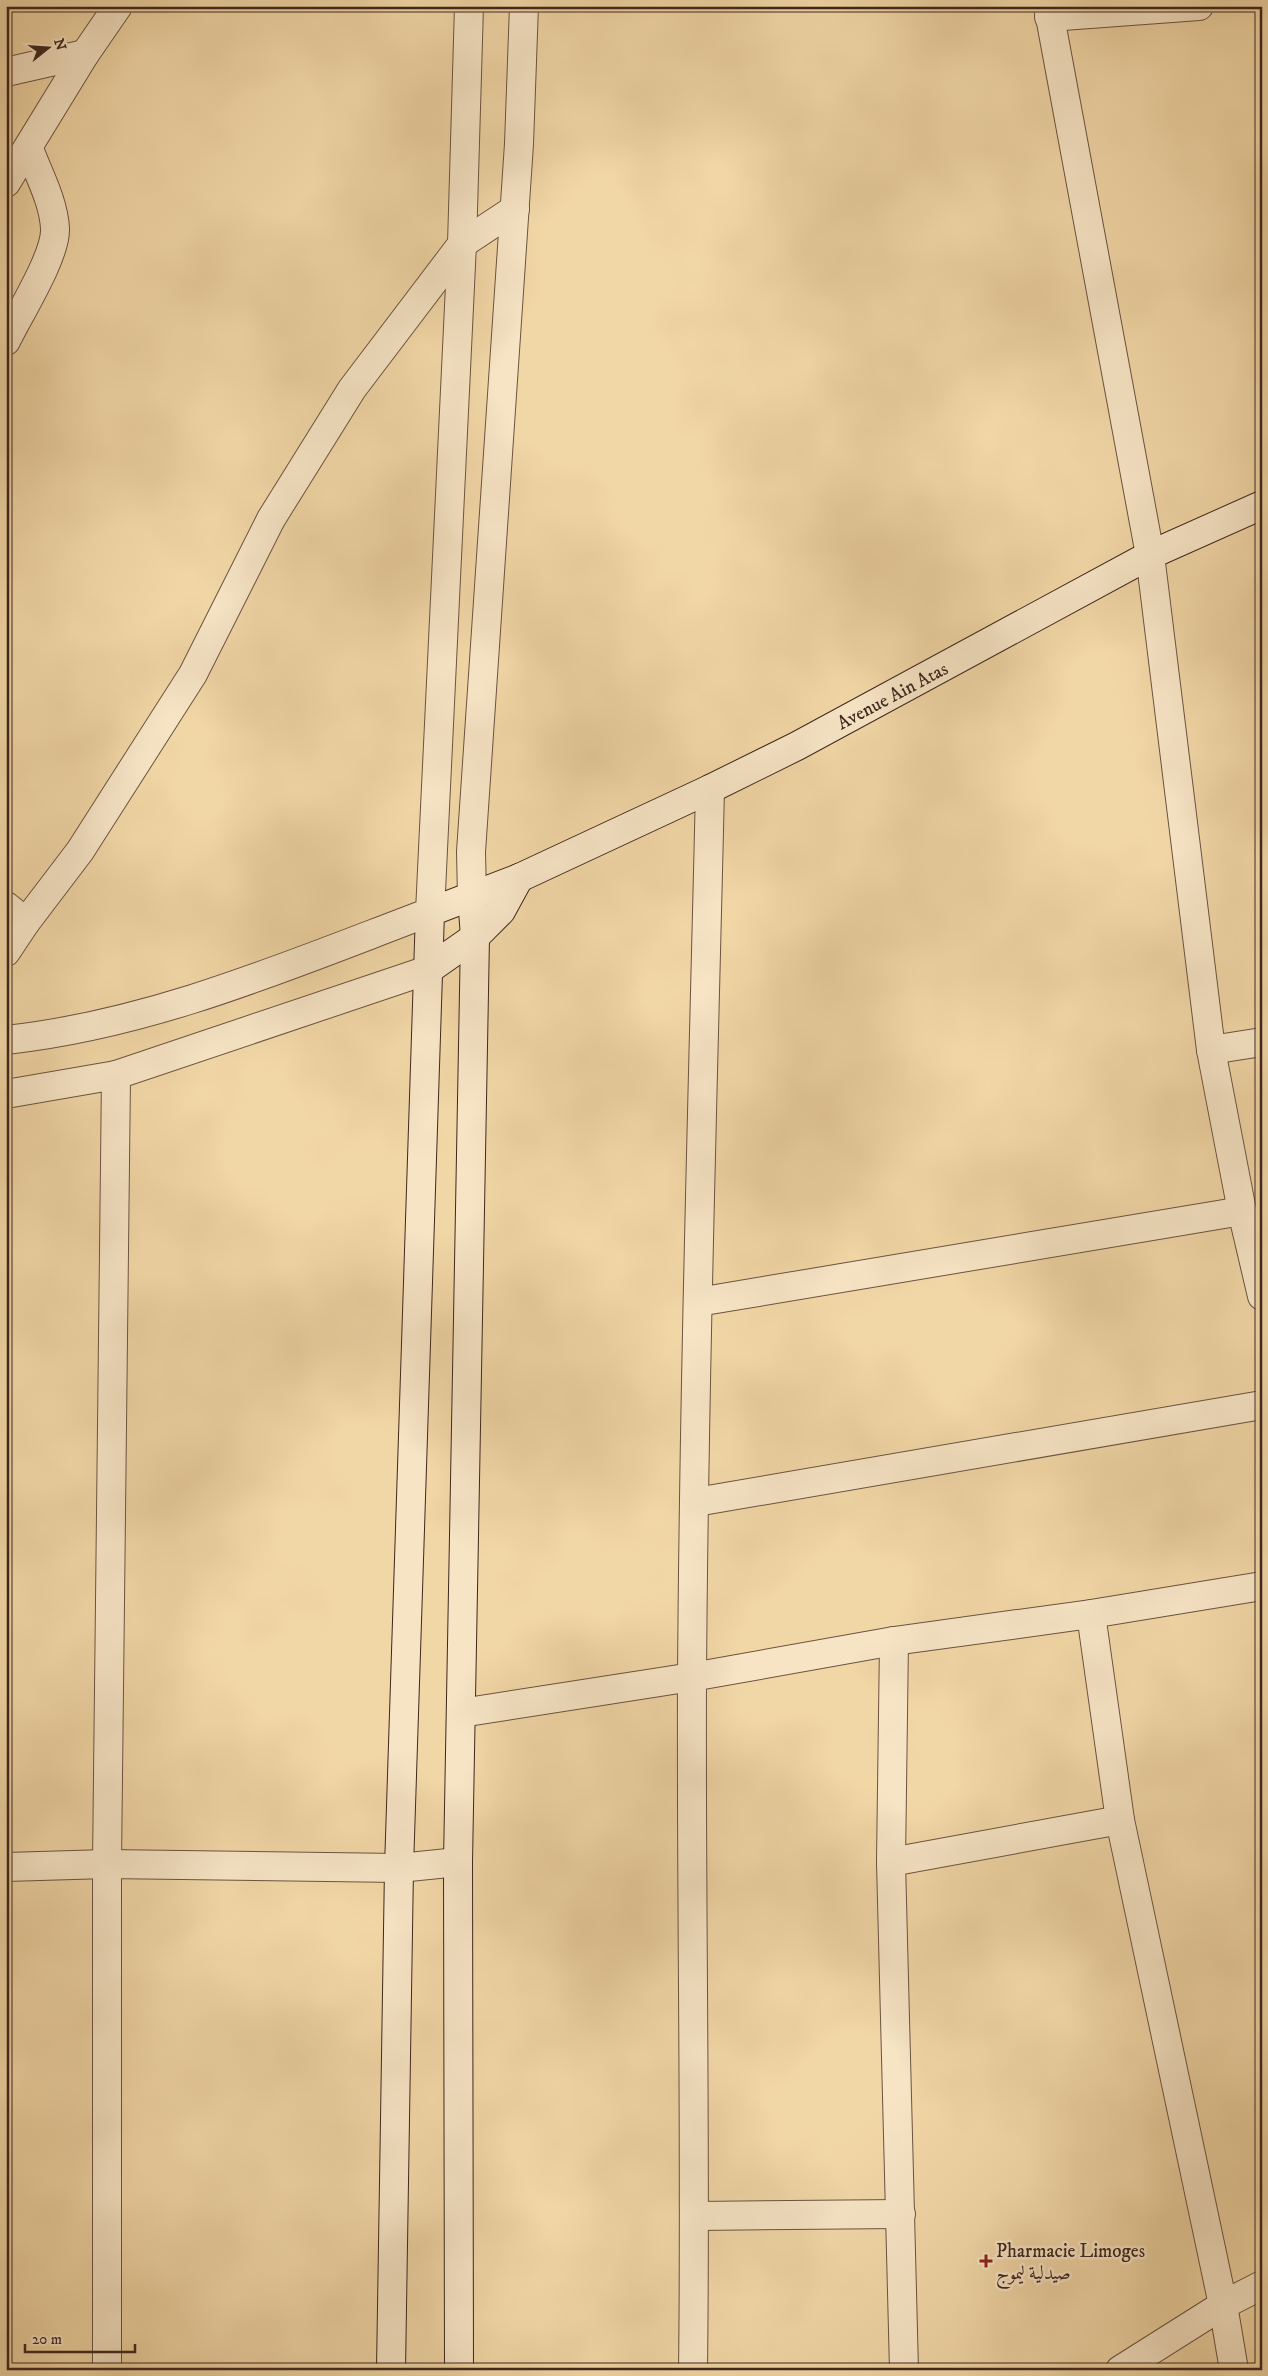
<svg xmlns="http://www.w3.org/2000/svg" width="1268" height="2376" font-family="'IM FELL DW Pica',Amiri,serif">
  <rect width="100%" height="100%" fill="#f1d6a6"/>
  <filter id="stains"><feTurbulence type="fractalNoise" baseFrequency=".004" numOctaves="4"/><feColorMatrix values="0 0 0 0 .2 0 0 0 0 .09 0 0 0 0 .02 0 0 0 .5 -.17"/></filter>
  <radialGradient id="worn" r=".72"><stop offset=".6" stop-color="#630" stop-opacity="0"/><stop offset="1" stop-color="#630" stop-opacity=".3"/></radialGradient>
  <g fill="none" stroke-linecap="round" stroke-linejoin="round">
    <g stroke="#6b5340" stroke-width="30">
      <g id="street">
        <path d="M 1048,6 L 1150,555 L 1211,1050 L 1242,1211 L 1262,1296"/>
        <path d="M 1049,17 L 1199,6"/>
        <path d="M 6,72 L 85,54"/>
        <path d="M 6,183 L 85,54 L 118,6"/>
        <path d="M 6,341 C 19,314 56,256 55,229 C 54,202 38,173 29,149"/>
        <path d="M 472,897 L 471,852 L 519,144 L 524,6"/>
        <path d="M 6,906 L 26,922"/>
        <path d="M 6,952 L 26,922 L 80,851 L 193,674 L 271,519 L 352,389 L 462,244 L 515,209"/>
        <path d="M 6,1040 C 154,1024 292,964 430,912 L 462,244 L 469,6"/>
        <path d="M 1211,1050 L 1262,1042"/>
        <path d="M 6,1094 L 116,1075 L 428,970"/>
        <path d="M 698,1302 L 1242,1211"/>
        <path d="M 696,1502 L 1262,1405"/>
        <path d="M 1091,1614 L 1120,1820 L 1223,2305 L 1234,2370"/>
        <path d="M 894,1641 L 891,1862 L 904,2370"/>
        <path d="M 461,1713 L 692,1677 L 894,1641 L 1091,1614 L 1262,1586"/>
        <path d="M 891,1862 L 1120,1820"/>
        <path d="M 6,1867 L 107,1864 L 399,1868 L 458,1862"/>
        <path d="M 695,2216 L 901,2214"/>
        <path d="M 107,2370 L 107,1864 L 116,1075"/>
        <path d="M 693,2370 C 696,2139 691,1909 692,1679 C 694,1382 703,1086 710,789"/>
        <path d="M 1120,2370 L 1223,2305 L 1262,2285"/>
      </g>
    </g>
    <g stroke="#3e271e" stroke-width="30">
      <g id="secondary">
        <path d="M 428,970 L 475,937 L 501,911 L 519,878"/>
        <path d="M 391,2370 L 399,1868 L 430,912 L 519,878 L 710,789 L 797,746 L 1150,555 L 1262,505"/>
        <path d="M 459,2370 L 458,1862 L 475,937 L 472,897"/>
      </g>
    </g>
    <use href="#street" stroke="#f6e4c5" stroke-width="28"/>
    <use href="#secondary" stroke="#f6e4c5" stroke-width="28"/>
  </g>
  <path fill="#8f2418" stroke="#f6e4c5" stroke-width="2" d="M983.5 2253.5h5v5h5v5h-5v5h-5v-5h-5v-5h5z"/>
  <g text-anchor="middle" stroke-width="5" stroke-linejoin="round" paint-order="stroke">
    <g font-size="19" fill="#3e271e" stroke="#f6e4c5">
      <text transform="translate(892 695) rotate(-28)" y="7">Avenue Ain Atas</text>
    </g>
    <g font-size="19" fill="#3e271e" stroke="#f6e4c5" text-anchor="start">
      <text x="996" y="2257">Pharmacie Limoges<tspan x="996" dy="22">صيدلية ليموج</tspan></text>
    </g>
  </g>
  <rect width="1268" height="2376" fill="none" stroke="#f1d6a6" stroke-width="25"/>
  <rect x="8" y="8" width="1253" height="2361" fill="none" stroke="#3e271e" stroke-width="2.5"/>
  <rect x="12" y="12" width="1243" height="2351" fill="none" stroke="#3e271e"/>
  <g transform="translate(48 48) rotate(73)" stroke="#f6e4c5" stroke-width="4" paint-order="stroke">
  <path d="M0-4L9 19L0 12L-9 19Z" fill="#3e271e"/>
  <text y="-8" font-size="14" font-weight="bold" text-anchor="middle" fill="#3e271e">N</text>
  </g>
  <path d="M25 2344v8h110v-8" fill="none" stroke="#3e271e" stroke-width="2.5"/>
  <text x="32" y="2344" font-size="15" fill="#3e271e" stroke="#f6e4c5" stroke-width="4" paint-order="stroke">20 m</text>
  <rect width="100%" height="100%" filter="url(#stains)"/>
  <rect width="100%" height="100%" fill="url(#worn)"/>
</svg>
